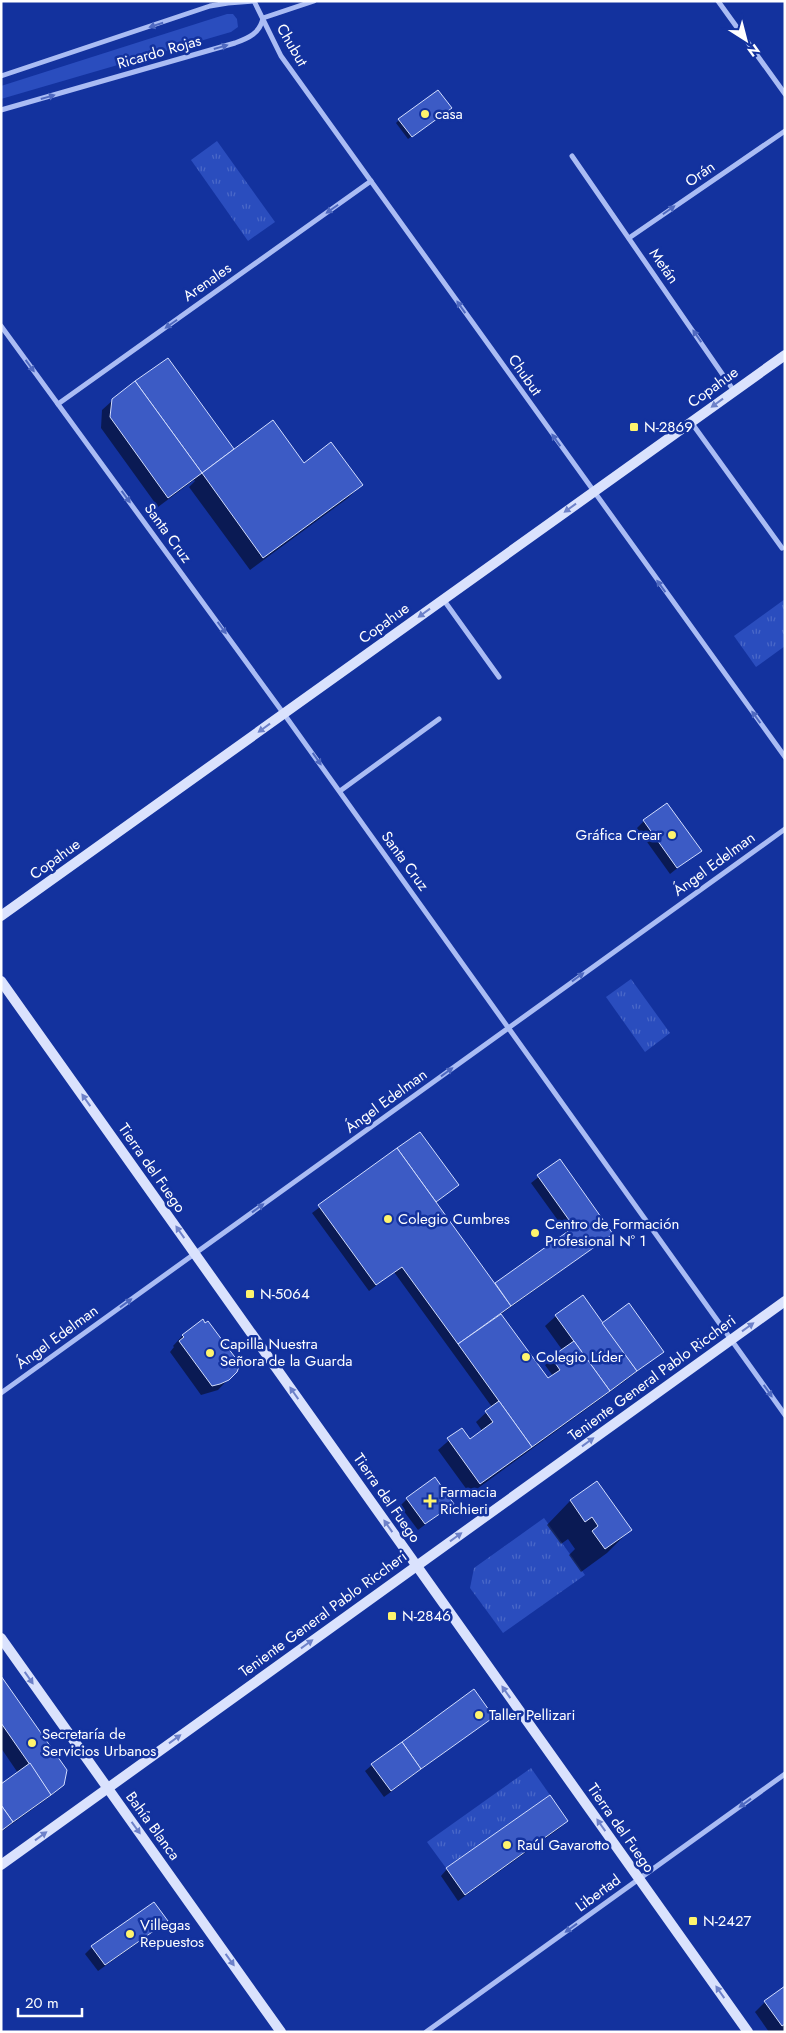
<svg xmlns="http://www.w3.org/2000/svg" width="786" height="2033" font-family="Jost,sans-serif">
  <defs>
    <pattern id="grass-tufts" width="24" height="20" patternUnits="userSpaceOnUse" patternTransform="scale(1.25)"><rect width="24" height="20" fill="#2a4dbe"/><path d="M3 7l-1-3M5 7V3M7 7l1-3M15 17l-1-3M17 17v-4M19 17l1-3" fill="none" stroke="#4a68c8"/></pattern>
  </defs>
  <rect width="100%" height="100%" fill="#13329e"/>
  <g fill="url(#grass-tufts)">
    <path d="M 217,141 L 275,222 L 248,241 L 191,160 Z"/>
    <path d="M 785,599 L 785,646 L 756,667 L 734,636 Z"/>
    <path d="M 631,979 L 670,1033 L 645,1052 L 606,997 Z"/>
    <path d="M 544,1518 L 585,1575 L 503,1633 L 470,1588 L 474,1568 Z"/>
    <path d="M 531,1768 L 550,1795 L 446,1868 L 427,1842 Z"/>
  </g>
  <path fill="#2a4dbe" d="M 227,14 L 233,14 L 237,19 L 238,27 L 231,32 L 1,99 L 1,86 Z"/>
  <g fill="#0007">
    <path d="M 447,111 L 408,139 L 396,123 L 399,120 Z"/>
    <path d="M 168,360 L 234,450 L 361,485 L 348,498 L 250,570 L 189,487 L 195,481 L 194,480 L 158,507 L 101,428 L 102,410 L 113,400 Z"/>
    <path d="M 644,821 L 700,850 L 670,874 L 637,828 Z"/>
    <path d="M 398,1149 L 457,1185 L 436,1203 L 494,1285 L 567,1233 L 531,1183 L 559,1161 L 611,1234 L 604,1240 L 500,1315 L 547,1380 L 553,1376 L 545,1365 L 563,1351 L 545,1326 L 556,1316 L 582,1297 L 602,1325 L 662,1352 L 625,1381 L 470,1494 L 438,1450 L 462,1429 L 470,1441 L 483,1432 L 476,1422 L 492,1407 L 394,1272 L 369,1291 L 312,1213 Z"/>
    <path d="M 183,1335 L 236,1371 L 218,1390 L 201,1395 L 170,1352 L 174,1347 L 173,1346 Z"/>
    <path d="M 596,1483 L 630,1530 L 607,1553 L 581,1572 L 569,1555 L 575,1549 L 568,1539 L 561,1544 L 547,1525 L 570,1501 Z"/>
    <path d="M 407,1499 L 452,1504 L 418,1530 L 400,1506 Z"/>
    <path d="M 1,1678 L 63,1785 L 52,1795 L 1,1832 L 1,1785 L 18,1773 L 1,1748 Z"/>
    <path d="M 492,1717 L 384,1797 L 365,1771 L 372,1765 Z"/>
    <path d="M 567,1821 L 560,1828 L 458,1901 L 441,1876 L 447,1869 Z"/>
    <path d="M 166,1921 L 160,1927 L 98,1971 L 85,1954 L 92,1947 Z"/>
    <path d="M 785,1988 L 785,2032 L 769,2032 L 755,2012 L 765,2002 Z"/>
  </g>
  <g fill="#3c5bc5" stroke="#d2ddfe">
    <path d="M 438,90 L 452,108 L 412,137 L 398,119 Z"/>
    <path d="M 168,358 L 234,449 L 202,473 L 135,381 Z"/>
    <path d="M 135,381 L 202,473 L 168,498 L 110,417 L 112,399 Z"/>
    <path d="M 273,420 L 304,463 L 331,442 L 363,485 L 263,558 L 202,473 Z"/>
    <path d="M 667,803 L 702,851 L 677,868 L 643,820 Z"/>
    <path d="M 420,1132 L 459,1185 L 436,1202 L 397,1148 Z"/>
    <path d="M 397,1148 L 511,1306 L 458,1344 L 402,1267 L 376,1285 L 318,1205 Z"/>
    <path d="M 560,1159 L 613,1234 L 511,1306 L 495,1283 L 574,1227 L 537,1175 Z"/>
    <path d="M 583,1295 L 637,1371 L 610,1391 L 555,1315 Z"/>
    <path d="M 629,1303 L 664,1352 L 637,1371 L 602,1323 Z"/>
    <path d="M 501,1314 L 548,1378 L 560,1370 L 551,1357 L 574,1341 L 610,1391 L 532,1447 L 458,1344 Z"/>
    <path d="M 203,1319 L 205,1323 L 208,1321 L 240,1364 L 237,1372 L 229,1380 L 220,1384 L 212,1386 L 179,1341 L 184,1337 L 182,1335 Z"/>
    <path d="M 499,1401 L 532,1447 L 480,1484 L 447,1438 L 462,1428 L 470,1439 L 493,1422 L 485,1411 Z"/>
    <path d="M 435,1477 L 454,1504 L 425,1524 L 406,1498 Z"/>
    <path d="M 597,1481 L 632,1530 L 605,1549 L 592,1531 L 598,1526 L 592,1517 L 585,1522 L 570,1500 Z"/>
    <path d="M 1,1676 L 67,1770 L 64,1785 L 51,1795 L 1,1723 Z"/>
    <path d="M 474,1689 L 494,1717 L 421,1769 L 402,1742 Z"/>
    <path d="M 402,1742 L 421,1769 L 391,1791 L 371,1764 Z"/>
    <path d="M 30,1763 L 51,1795 L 13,1822 L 1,1805 L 1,1784 Z"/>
    <path d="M 550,1795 L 568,1821 L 465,1895 L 446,1868 Z"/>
    <path d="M 1,1805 L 13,1822 L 1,1831 Z"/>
    <path d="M 154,1902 L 168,1921 L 105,1965 L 91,1946 Z"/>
    <path d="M 785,1986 L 785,2024 L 782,2026 L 764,2001 Z"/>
  </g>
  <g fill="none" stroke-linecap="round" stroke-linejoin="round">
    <g stroke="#aabcf4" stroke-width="5">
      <path d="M 254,1 L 281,56 L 785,757"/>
      <path d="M 718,1 L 785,94"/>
      <path d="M 1,76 L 210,6 L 228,3 L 254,1"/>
      <path d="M 1,110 L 235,43 C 249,38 260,33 263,18 L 314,1"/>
      <path d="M 572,156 L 734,391"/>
      <path d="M 629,238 L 785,131"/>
      <path d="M 1,326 L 284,714 L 785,1415"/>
      <path d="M 58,404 L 371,181"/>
      <path d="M 691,422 L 782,548"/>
      <path d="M 443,599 L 499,677"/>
      <path d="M 340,791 L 439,719"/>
      <path d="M 1,1393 L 785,829"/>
      <path d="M 426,2032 L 785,1774"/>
    </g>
    <g stroke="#dae2fd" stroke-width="10">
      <path d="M 1,916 L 785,355"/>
      <path d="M 1,981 L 748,2032"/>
      <path d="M 1,1638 L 281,2032"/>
      <path d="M 1,1865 L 785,1301"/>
    </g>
  </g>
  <defs><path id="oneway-solid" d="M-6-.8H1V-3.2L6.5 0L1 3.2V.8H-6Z" transform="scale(1.25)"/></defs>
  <g fill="#4f69c0">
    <use href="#oneway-solid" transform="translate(156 25) rotate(162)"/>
    <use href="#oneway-solid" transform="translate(221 47) rotate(-16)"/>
    <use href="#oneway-solid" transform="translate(48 97) rotate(-16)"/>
    <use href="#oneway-solid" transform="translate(332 209) rotate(145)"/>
    <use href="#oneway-solid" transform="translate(669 210) rotate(-35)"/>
    <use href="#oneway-solid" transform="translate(461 307) rotate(-125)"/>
    <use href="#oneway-solid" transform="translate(171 324) rotate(145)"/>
    <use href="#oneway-solid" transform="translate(697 336) rotate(-125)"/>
    <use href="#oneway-solid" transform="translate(30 366) rotate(54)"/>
    <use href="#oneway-solid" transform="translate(556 440) rotate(-125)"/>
    <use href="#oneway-solid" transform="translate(126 497) rotate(54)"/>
    <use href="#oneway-solid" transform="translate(661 586) rotate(-126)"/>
    <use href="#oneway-solid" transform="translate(222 628) rotate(54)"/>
    <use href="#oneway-solid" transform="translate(756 717) rotate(-126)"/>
    <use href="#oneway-solid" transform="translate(317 759) rotate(55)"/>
    <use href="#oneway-solid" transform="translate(578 977) rotate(-36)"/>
    <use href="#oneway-solid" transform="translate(447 1072) rotate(-36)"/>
    <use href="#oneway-solid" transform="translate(258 1208) rotate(-36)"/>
    <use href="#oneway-solid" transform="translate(126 1303) rotate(-36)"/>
    <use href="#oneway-solid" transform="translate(768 1391) rotate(55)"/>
    <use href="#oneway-solid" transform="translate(745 1803) rotate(144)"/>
    <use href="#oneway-solid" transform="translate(571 1928) rotate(144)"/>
  </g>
  <g fill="#6d81c9">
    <use href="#oneway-solid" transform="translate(717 403) rotate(144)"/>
    <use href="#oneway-solid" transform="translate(570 508) rotate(144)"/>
    <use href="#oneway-solid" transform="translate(424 613) rotate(144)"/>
    <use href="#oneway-solid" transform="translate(264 728) rotate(144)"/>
    <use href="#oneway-solid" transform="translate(86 1100) rotate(-125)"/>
    <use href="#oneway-solid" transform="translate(180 1232) rotate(-125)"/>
    <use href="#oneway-solid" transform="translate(748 1327) rotate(-36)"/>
    <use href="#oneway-solid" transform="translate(294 1393) rotate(-125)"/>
    <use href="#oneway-solid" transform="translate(588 1442) rotate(-36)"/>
    <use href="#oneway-solid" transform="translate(388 1526) rotate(-125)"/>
    <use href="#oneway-solid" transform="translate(456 1537) rotate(-36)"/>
    <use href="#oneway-solid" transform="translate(307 1644) rotate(-36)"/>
    <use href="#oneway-solid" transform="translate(29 1678) rotate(55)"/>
    <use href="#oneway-solid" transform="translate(506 1692) rotate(-125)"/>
    <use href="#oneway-solid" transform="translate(175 1739) rotate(-36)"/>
    <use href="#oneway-solid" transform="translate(601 1825) rotate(-125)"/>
    <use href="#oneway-solid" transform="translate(136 1828) rotate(54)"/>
    <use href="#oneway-solid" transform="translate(41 1836) rotate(-36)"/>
    <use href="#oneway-solid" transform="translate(230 1960) rotate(54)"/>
    <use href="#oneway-solid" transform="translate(720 1992) rotate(-125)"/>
  </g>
  <g fill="#fff46d" stroke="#13329e" stroke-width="2">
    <circle cx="425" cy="114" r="5"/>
    <rect x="629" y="422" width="10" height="10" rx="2.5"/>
    <circle cx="672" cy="835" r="5"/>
    <circle cx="388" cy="1219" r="5"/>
    <circle cx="535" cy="1233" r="5"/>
    <rect x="245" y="1289" width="10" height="10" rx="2.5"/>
    <circle cx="210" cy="1353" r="5"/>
    <circle cx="526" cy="1357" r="5"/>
    <path d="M427.5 1493.5h5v5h5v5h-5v5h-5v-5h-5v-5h5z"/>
    <rect x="387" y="1611" width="10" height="10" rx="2.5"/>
    <circle cx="479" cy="1715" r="5"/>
    <circle cx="32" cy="1743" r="5"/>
    <circle cx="507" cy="1845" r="5"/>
    <rect x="688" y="1916" width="10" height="10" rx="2.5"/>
    <circle cx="130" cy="1934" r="5"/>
  </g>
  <g text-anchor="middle" stroke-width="5" stroke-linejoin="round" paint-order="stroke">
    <g font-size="15" fill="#fff" stroke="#13329e">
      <text transform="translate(292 45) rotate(60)" y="5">Chubut</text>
      <text transform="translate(159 52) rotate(-16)" y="5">Ricardo Rojas</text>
      <text transform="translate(700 174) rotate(-35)" y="5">Orán</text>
      <text transform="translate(664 266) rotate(55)" y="5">Metán</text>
      <text transform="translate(207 282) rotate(-35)" y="5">Arenales</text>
      <text transform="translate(525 375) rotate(55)" y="5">Chubut</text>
      <text transform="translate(713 387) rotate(-36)" y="5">Copahue</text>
      <text transform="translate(168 533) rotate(54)" y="5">Santa Cruz</text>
      <text transform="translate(384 623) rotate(-36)" y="5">Copahue</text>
      <text transform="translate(55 859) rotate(-36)" y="5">Copahue</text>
      <text transform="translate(405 861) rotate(54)" y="5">Santa Cruz</text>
      <text transform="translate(714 864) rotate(-36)" y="5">Ángel Edelman</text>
      <text transform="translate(386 1101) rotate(-36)" y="5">Ángel Edelman</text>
      <text transform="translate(152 1168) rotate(55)" y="5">Tierra del Fuego</text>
      <text transform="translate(57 1337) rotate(-36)" y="5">Ángel Edelman</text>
      <text transform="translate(652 1378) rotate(-36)" y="5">Teniente General Pablo Riccheri</text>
      <text transform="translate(387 1498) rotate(55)" y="5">Tierra del Fuego</text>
      <text transform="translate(323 1614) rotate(-36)" y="5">Teniente General Pablo Riccheri</text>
      <text transform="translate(153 1826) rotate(54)" y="5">Bahía Blanca</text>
      <text transform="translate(621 1828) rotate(55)" y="5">Tierra del Fuego</text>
      <text transform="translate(598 1893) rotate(-36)" y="5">Libertad</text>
    </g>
    <g font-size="15" fill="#fff" stroke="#13329e" text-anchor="start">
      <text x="435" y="119">casa</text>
      <text x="644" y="432">N-2869</text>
      <text x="662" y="840" text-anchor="end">Gráfica Crear</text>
      <text x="398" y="1224">Colegio Cumbres</text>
      <text x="545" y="1229">Centro de Formación<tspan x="545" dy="17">Profesional N° 1</tspan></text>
      <text x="260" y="1299">N-5064</text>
      <text x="220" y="1349">Capilla Nuestra<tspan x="220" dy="17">Señora de la Guarda</tspan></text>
      <text x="536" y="1362">Colegio Líder</text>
      <text x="440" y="1497">Farmacia<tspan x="440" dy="17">Richieri</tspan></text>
      <text x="402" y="1621">N-2846</text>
      <text x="489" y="1720">Taller Pellizari</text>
      <text x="42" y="1739">Secretaría de<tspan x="42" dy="17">Servicios Urbanos</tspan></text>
      <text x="517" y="1850">Raúl Gavarotto</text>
      <text x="703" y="1926">N-2427</text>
      <text x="140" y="1930">Villegas<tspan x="140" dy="17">Repuestos</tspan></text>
    </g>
  </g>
  <rect width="786" height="2033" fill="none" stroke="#ffffff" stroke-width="5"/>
  <g transform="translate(746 40) rotate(144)" stroke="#13329e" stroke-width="4" paint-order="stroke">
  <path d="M0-4L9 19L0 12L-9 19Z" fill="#ffffff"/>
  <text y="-8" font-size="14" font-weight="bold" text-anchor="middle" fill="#ffffff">N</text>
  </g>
  <path d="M18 2008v8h64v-8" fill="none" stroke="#ffffff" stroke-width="2.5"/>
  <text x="25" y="2008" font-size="15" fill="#ffffff" stroke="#13329e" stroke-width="4" paint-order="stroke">20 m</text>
</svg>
